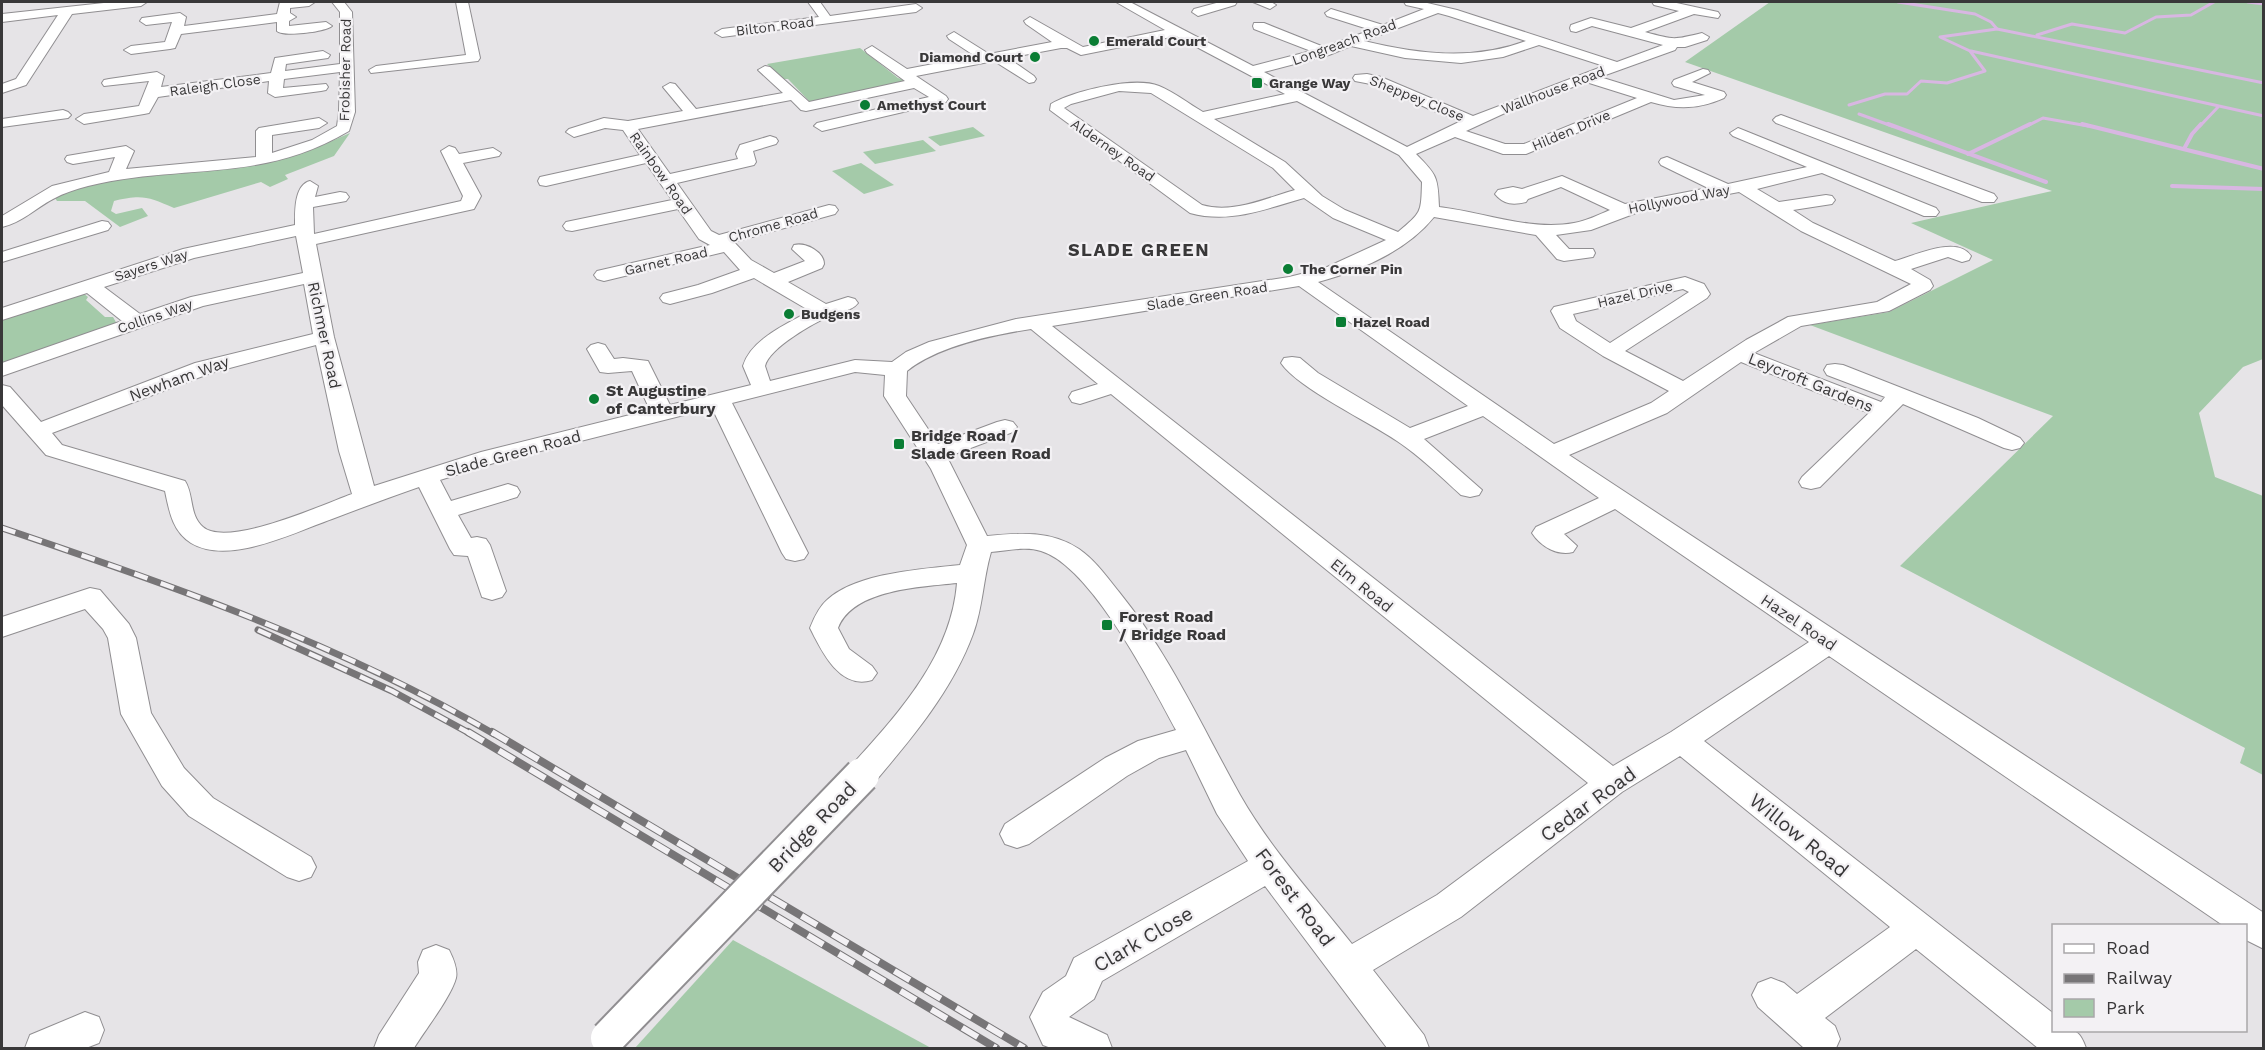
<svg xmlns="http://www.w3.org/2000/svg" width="2265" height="1050" font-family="'Work Sans',sans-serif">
  <rect width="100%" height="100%" fill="#e6e4e7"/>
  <g fill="#a4caa9">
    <path d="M 1770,2 L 2263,2 L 2263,359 L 2243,367 L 2199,413 L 2215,477 L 2263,496 L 2263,775 L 2240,763 L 2245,748 L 1900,566 L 2053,416 L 1810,325 L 1889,312 L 1993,260 L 1911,223 L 2052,191 L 1685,62 Z"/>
    <path d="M 860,48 L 898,78 L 908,81 L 810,102 L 788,79 L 783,79 L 767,64 Z"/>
    <path d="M 973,127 L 985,136 L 940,146 L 928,137 Z"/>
    <path d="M 350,133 L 334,156 L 285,175 L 288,179 L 270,187 L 261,182 L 174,208 C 149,197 142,194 114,201 L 111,211 L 116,214 L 142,208 L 148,216 L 120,227 L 85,201 L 57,201 L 55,198 L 65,192 L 100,181 L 283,157 L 311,150 Z"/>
    <path d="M 923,140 L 936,151 L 875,164 L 863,152 Z"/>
    <path d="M 861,163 L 894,185 L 864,194 L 832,171 Z"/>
    <path d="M 83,293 L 88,297 L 86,300 L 105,317 L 113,317 L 117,324 L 2,363 L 2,319 Z"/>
    <path d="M 733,940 L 931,1048 L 635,1048 Z"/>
  </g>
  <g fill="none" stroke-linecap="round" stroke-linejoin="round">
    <g stroke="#d8b7e2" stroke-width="3">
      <path d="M 2248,2 L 2264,4"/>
      <path d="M 1997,29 L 2264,83"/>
      <path d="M 2037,35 L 2072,24 L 2125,33 L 2156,17 L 2191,15 L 2214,2"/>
      <path d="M 1971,51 L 2264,116"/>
      <path d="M 1849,105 L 1885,94 L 1907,94 L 1921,81 L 1947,83 L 1985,71 L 1970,51 L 1940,37 L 1997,29 L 1991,22 L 1975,14 L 1898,2"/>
      <path d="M 1859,114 L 1892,126"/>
      <path d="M 2027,126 L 2043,118 L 2088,126"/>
      <path d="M 2200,126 L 2218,107"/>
    </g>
    <g stroke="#d8b7e2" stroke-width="4">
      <path d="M 1888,124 L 2046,182"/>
      <path d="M 2082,124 L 2264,169"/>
      <path d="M 2184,149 L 2192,134 L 2201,124"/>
      <path d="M 1968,154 L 2030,124"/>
      <path d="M 2172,186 L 2264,189"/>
    </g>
    <g stroke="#908e91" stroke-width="2">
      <g id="minor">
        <path d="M 113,2 L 147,2 L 141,6 L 72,14 L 26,85 L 2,93 L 2,84 L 16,79 L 58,15 L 2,22 L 2,14 Z"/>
        <path d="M 280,2 L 315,2 L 309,6 L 290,8 L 290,13 L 296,17 L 289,21 L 289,26 L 326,22 L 332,26 C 325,32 283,37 277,31 L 277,22 L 181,34 L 175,48 L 170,49 L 131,54 L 124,50 L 131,46 L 165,42 L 172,22 L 146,25 L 140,21 L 142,18 L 180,13 L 186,17 L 184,26 L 277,14 Z"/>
        <path d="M 332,2 L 344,2 L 352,12 L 355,112 L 349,131 C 260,184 181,163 88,186 C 76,189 64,193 53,199 C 36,208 21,223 2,227 L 2,216 L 52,186 L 109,172 L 115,157 L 73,164 L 67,162 L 65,159 L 67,156 L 126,146 L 134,151 L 126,169 L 256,157 L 256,131 L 259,128 L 319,118 L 327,123 L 319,128 L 272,135 L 272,153 L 312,140 L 337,126 L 339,112 L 340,72 L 284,79 L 283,88 L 326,84 L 328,87 L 326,90 L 321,91 L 275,97 L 268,93 L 269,81 L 158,97 L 149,113 L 144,114 L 84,124 L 76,119 L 84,114 L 139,106 L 149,81 L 104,86 L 102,83 L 104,80 L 109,79 L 157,72 L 164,76 L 161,87 L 271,73 L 275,58 L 323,51 L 330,55 L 328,58 L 286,64 L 285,71 L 340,64 L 340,12 Z"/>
        <path d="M 456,2 L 468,2 L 480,58 L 478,61 L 371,73 L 369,70 L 376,66 L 466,55 Z"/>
        <path d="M 808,2 L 820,2 L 830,16 L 916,4 L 922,8 L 916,12 L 722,37 L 715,33 L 722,29 L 819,17 Z"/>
        <path d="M 1116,2 L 1130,2 L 1253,66 L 1311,51 L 1254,29 L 1253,26 L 1254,23 L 1264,23 L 1324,47 L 1371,30 L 1327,16 L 1325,13 L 1331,9 L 1383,25 L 1424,9 L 1406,5 L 1404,2 L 1423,2 L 1457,10 L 1617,62 L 1663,45 L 1592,26 L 1576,32 L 1571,31 L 1570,28 L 1571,25 L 1591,18 L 1631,28 L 1679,11 L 1654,5 L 1652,2 L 1672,2 L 1718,12 L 1720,15 L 1718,18 L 1694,14 L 1645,32 C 1674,40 1674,40 1702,33 L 1709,37 L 1707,40 L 1685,47 L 1677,47 L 1675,50 L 1600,77 L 1674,100 L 1705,95 L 1674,86 L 1672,83 L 1674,80 L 1703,69 L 1708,70 L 1710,73 L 1692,82 L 1724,92 L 1726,95 L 1724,98 C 1699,109 1678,110 1651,102 L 1526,154 L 1503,154 L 1455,137 L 1416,154 C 1437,175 1438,177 1439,207 C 1483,212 1529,231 1574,223 C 1586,221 1598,215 1610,210 L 1561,187 L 1528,199 L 1526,202 C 1514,205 1504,205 1495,194 L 1498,190 L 1513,187 L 1522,189 L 1562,176 L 1625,204 L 1708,188 L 1661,165 L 1659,162 L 1661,159 L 1667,157 L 1728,184 L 1807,167 L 1733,136 L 1730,133 L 1738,128 L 1743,130 L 1936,208 L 1939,212 L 1936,216 L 1924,216 L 1822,173 L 1757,189 L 1779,202 L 1826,195 L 1832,196 L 1835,200 L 1832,204 L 1793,210 L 1813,223 L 1895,261 C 1914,256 1957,235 1971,256 L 1969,260 L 1962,262 L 1948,257 L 1911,269 L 1930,280 L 1933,286 L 1930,290 L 1889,311 L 1801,326 L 1754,353 L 1881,402 L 1885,397 L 1827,375 L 1824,370 L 1827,365 L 1835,364 L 1843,365 L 1978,418 L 2020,438 L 2024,443 L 2020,448 L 2012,450 L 2004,448 L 1903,404 L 1820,487 L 1811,489 L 1802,487 L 1799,482 L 1802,477 L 1869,413 L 1741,362 L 1667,413 L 1569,455 L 2264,913 L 2264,949 L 2246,940 L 2246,926 L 2224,926 L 1829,656 L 1704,741 L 2054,1014 L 2054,1030 C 2074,1030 2079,1028 2086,1048 L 2038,1048 L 1916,949 L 1825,1018 L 1835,1026 L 1840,1039 L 1836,1048 L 1804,1048 L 1758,1007 L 1752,995 L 1758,983 L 1771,978 L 1784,983 L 1797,994 L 1890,927 L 1680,756 L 1622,792 L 1461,917 L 1373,970 L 1424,1035 L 1429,1048 L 1387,1048 L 1265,886 L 1102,981 L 1094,999 L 1069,1017 L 1107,1035 L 1112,1048 L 1051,1048 L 1043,1045 L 1030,1017 L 1043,992 L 1066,976 L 1074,958 L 1248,861 L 1217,814 L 1186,750 L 1159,758 L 1127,776 L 1029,844 L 1017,848 L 1005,844 L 1000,834 L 1005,824 L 1105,758 L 1138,741 L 1176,730 C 1151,684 1091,566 1041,551 C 1025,546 1007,551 991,552 C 983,579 983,607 973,634 C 952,691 912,738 873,784 L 862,788 L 851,784 L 846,775 L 851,766 C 898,714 951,657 957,583 C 921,587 853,589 838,628 L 849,649 L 872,666 L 877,673 L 872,680 C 840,690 822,652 810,628 C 814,618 819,607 827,600 C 856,573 922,569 960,565 L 967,545 L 931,469 L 884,396 L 885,375 L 855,372 L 732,403 L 808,553 L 804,559 L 795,561 L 786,559 L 782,553 L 712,408 L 497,462 L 440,480 L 451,501 L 508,484 L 517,487 L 520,492 L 517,497 L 458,515 L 471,538 L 477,537 L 486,539 L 490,545 L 506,591 L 502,597 L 492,600 L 482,597 L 468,556 L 454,555 L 450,549 L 419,487 C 390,497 361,508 332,519 C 295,532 229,566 191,543 C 172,531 169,510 165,491 L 46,455 L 2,405 L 2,385 L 10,387 L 41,422 L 195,363 L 313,334 L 304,284 L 203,306 L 2,376 L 2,363 L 122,321 L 87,293 L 2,320 L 2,308 L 183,249 L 295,225 C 295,212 294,185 310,181 L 318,186 L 315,197 L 340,192 L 346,193 L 349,197 L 346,201 L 313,207 L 314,234 L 461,201 L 463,196 L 441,151 L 449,146 L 455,148 L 459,154 L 493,148 L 501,153 L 499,156 L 463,163 L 481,196 L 474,209 L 316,244 L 334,337 L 374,486 L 481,452 L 650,410 L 632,371 L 608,373 L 600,372 L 587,349 L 591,345 L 598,343 L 605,345 L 614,359 L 623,358 L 648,361 L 670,405 L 751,385 L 743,366 C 751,339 787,324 810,311 L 754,278 L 712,293 L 670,304 L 663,302 L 660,298 L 663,294 L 698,285 L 740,270 L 724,252 L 604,281 L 597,279 L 594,275 L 597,271 L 710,245 L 699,239 L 678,209 L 572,231 L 566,230 L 563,226 L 566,222 L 672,200 L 646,163 L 546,186 L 540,185 L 538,181 L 540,177 L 640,155 L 623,130 L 605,128 L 574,137 L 566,132 L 569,129 L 604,118 L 628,121 L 683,111 L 663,87 L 670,83 L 675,84 L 696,109 L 783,93 L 758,70 L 765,66 L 770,67 L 809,102 L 905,81 L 867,53 L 865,50 L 872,46 L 907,69 L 975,56 L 949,39 L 947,36 L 954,32 L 989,54 L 1052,42 L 1026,24 L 1024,21 L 1030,17 L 1083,47 L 1165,30 ZM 1438,13 L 1449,16 L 1526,41 C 1473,61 1418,54 1364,41 ZM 1176,36 L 1285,94 L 1203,112 C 1189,104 1174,92 1159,86 C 1134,76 1073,91 1051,104 L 1050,110 L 1190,213 C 1230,224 1265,209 1304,198 L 1333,218 L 1386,240 L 1325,268 L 1289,277 L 1016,319 L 929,342 L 906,352 L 892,362 L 855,360 L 770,381 L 765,366 C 769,348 815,322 832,315 C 841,311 852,311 858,303 L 855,299 L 848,297 L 826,304 L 788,282 L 822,268 L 824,264 C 824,252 806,242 794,245 L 792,249 L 805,261 L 774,273 L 751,260 L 734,242 L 835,214 L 838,210 L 835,206 L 829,205 L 719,235 L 711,231 L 677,183 L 754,165 L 756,162 L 753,151 L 776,144 L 778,141 L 776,138 L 770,136 L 740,145 L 736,154 L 738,159 L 670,174 L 638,129 L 791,100 L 801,110 L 806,111 L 914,88 L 929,97 L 817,123 L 814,126 L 822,131 L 946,102 L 948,99 L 946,96 L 916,76 L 994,61 L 1029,83 L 1034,82 L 1036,79 L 1034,76 L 1008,58 L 1061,48 L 1067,48 L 1081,55 ZM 1539,45 L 1604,66 L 1473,116 L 1381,77 L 1367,74 L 1355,75 L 1353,78 L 1355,81 L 1381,86 L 1429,109 L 1461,121 L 1407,147 L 1264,72 L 1329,55 L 1351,46 L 1405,58 L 1461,63 L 1503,57 ZM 1586,82 L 1637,98 L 1524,144 L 1505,144 L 1466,131 L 1505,113 ZM 1119,91 L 1151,93 L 1273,168 L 1295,190 C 1266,198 1233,214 1202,205 L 1064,108 L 1071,104 ZM 1297,101 L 1399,155 L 1422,182 C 1421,213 1422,212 1398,232 L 1345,210 L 1322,196 L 1285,162 L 1214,119 ZM 1739,192 L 1801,231 L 1911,284 L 1877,302 L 1788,317 L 1746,340 L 1683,381 L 1625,351 L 1707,298 L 1710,294 L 1704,284 L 1685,277 L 1554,307 L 1551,311 L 1560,328 L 1603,356 L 1669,391 L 1651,403 L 1554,444 L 1318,282 C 1359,271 1407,251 1434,217 L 1536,235 L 1557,259 L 1564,261 L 1593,257 L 1595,253 L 1593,249 L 1569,249 L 1556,235 L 1591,230 L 1644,210 ZM 296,236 L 303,273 L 191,297 L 140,314 L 104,287 L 194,258 ZM 1299,286 L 1468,406 L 1410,428 L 1318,373 L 1300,358 L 1292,357 L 1284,358 L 1281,363 C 1299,389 1368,421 1397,441 C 1420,456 1441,477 1461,495 L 1470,497 L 1479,495 L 1482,490 L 1424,439 L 1483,416 L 1599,498 L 1536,527 L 1532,533 C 1541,547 1558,556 1573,552 L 1577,546 L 1564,534 L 1615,509 L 1809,642 L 1671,732 L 1613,766 L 1052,326 ZM 1683,289 L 1689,292 L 1610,343 L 1576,321 L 1573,314 ZM 1031,329 L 1098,384 L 1072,392 L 1069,397 L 1072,402 L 1080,404 L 1111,394 L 1588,783 L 1437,895 L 1352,944 C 1314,896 1270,848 1240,795 C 1201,725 1170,655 1119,592 C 1107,577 1095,560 1079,549 C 1050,530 1020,533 987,536 L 947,457 L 1013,432 L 1017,427 L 1013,422 L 1005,420 L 997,422 L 938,444 L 906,396 L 907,371 C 938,346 992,335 1031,329 ZM 316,345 L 339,451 L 352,494 C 322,505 227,548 203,527 C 189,515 194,495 185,481 L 62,445 L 52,433 L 211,373 Z"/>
        <path d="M 1220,2 L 1237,2 L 1235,5 L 1198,16 L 1192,12 L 1194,9 Z"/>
        <path d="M 1253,2 L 1271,2 L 1276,5 L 1270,9 Z"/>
        <path d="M 63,110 L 68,112 L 71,115 L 68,118 L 2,127 L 2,119 Z"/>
        <path d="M 1781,115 L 1994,194 L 1997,198 L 1994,202 L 1982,202 L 1776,123 L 1773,120 L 1776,117 Z"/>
        <path d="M 102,221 L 108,222 L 111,226 L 108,230 L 2,262 L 2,252 Z"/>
        <path d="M 90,588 L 100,590 L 129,624 L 136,638 L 151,713 L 184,768 L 213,798 L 311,857 L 316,867 L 311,877 L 299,881 L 287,877 L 189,816 L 162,786 L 121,714 L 108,638 L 103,629 L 85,609 L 2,637 L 2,617 Z"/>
        <path d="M 436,945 L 449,950 C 453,958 458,969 456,978 C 451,997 425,1030 414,1048 L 374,1048 L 379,1035 L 419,973 L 418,962 L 423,950 Z"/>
        <path d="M 85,1012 L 99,1017 L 104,1030 L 99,1043 L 86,1048 L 25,1048 L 30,1035 Z"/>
      </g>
    </g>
    <use href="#minor" fill="#fff" fill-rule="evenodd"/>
    <g stroke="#777577" stroke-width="7">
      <g id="rail-far1">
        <path d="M 2,528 C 171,585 340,644 494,734"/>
        <path d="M 258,630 L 392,691 L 471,734"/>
      </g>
    </g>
    <g stroke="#777577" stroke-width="8">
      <g id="rail">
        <path d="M 468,732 L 996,1048"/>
        <path d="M 492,732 L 1024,1048"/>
      </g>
    </g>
    <use href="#rail-far1" stroke="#f3f1f4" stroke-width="4.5" stroke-dasharray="14" stroke-linecap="butt"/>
    <use href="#rail" stroke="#f3f1f4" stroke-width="6" stroke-dasharray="18" stroke-linecap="butt"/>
    <g stroke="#908e91" stroke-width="38" stroke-linecap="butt">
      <path id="minor-bridge" d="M 608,1038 L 862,775"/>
    </g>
    <use href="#minor-bridge" stroke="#fff" stroke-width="34"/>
  </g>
  <g fill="#0a7d34" stroke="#f3f1f4" stroke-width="2">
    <circle cx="1094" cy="41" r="6"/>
    <circle cx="1035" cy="57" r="6"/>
    <rect x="1251" y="77" width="12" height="12" rx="3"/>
    <circle cx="865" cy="105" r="6"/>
    <circle cx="1288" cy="269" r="6"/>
    <circle cx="789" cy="314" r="6"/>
    <rect x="1335" y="316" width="12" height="12" rx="3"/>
    <circle cx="594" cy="399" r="6"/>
    <rect x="893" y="438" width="12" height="12" rx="3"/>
    <rect x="1101" y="619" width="12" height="12" rx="3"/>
  </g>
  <g text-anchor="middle" stroke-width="4.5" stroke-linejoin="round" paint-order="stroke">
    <g font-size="14" fill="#393839" stroke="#f3f1f4">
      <text transform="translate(775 26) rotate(-7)" y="5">Bilton Road</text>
      <text transform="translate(1344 42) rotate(-20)" y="5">Longreach Road</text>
      <text transform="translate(345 70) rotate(-89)" y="5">Frobisher Road</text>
      <text transform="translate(215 85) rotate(-8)" y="5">Raleigh Close</text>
      <text transform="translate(1553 90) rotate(-21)" y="5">Wallhouse Road</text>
      <text transform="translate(1417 98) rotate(22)" y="5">Sheppey Close</text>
      <text transform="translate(1571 130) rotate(-23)" y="5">Hilden Drive</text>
      <text transform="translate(1113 150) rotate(35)" y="5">Alderney Road</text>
      <text transform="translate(661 173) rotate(55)" y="5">Rainbow Road</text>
      <text transform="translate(1679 199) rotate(-11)" y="5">Hollywood Way</text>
      <text transform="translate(773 225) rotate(-16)" y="5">Chrome Road</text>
      <text transform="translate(666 261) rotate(-13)" y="5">Garnet Road</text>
      <text transform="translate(151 265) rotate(-18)" y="5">Sayers Way</text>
      <text transform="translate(1635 294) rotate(-13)" y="5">Hazel Drive</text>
      <text transform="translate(1207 296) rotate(-9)" y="5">Slade Green Road</text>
      <text transform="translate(155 316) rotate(-19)" y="5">Collins Way</text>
    </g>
    <g font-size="14" font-weight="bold" fill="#393839" stroke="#f3f1f4" text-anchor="start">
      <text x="1106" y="46">Emerald Court</text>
      <text x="1023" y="62" text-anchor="end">Diamond Court</text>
      <text x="1269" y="88">Grange Way</text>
      <text x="877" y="110">Amethyst Court</text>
      <text x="1300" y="274">The Corner Pin</text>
      <text x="801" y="319">Budgens</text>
      <text x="1353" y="327">Hazel Road</text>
    </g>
    <g font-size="16" fill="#393839" stroke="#f3f1f4">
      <text transform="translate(325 335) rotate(78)" y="6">Richmer Road</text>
      <text transform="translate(179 378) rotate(-20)" y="6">Newham Way</text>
      <text transform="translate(1811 382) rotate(22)" y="6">Leycroft Gardens</text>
      <text transform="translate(513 453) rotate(-15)" y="6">Slade Green Road</text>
      <text transform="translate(1362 585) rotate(39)" y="6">Elm Road</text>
      <text transform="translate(1799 622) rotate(34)" y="6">Hazel Road</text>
    </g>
    <g font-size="16" font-weight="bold" fill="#393839" stroke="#f3f1f4" text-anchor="start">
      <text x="606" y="396">St Augustine<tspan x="606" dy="18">of Canterbury</tspan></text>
      <text x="911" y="441">Bridge Road /<tspan x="911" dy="18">Slade Green Road</tspan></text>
      <text x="1119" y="622">Forest Road<tspan x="1119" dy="18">/ Bridge Road</tspan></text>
    </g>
    <g font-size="18" font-weight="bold" letter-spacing="1.5" fill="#393839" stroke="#f3f1f4">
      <text x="1139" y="256">SLADE GREEN</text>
    </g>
    <g font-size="20" fill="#393839" stroke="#f3f1f4">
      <text transform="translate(1588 804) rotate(-36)" y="7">Cedar Road</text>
      <text transform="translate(812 827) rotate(-46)" y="7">Bridge Road</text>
      <text transform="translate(1799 835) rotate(39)" y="7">Willow Road</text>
      <text transform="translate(1295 897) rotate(53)" y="7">Forest Road</text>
      <text transform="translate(1143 939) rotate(-30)" y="7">Clark Close</text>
    </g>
  </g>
  <rect width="2265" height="1050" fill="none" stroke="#393839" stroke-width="6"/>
  <rect x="2052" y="924" width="195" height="108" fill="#f3f1f4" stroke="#a9a7a9" stroke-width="1.5"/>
  <rect x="2064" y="944" width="30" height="9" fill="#ffffff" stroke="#a9a7a9" stroke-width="1.5"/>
  <text x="2106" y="954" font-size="18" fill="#393839">Road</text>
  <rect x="2064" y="974" width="30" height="9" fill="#777577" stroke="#a9a7a9" stroke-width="1.5"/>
  <text x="2106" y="984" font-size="18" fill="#393839">Railway</text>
  <rect x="2064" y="999" width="30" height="18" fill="#a4caa9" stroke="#a9a7a9" stroke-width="1.5"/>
  <text x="2106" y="1014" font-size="18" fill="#393839">Park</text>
</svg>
